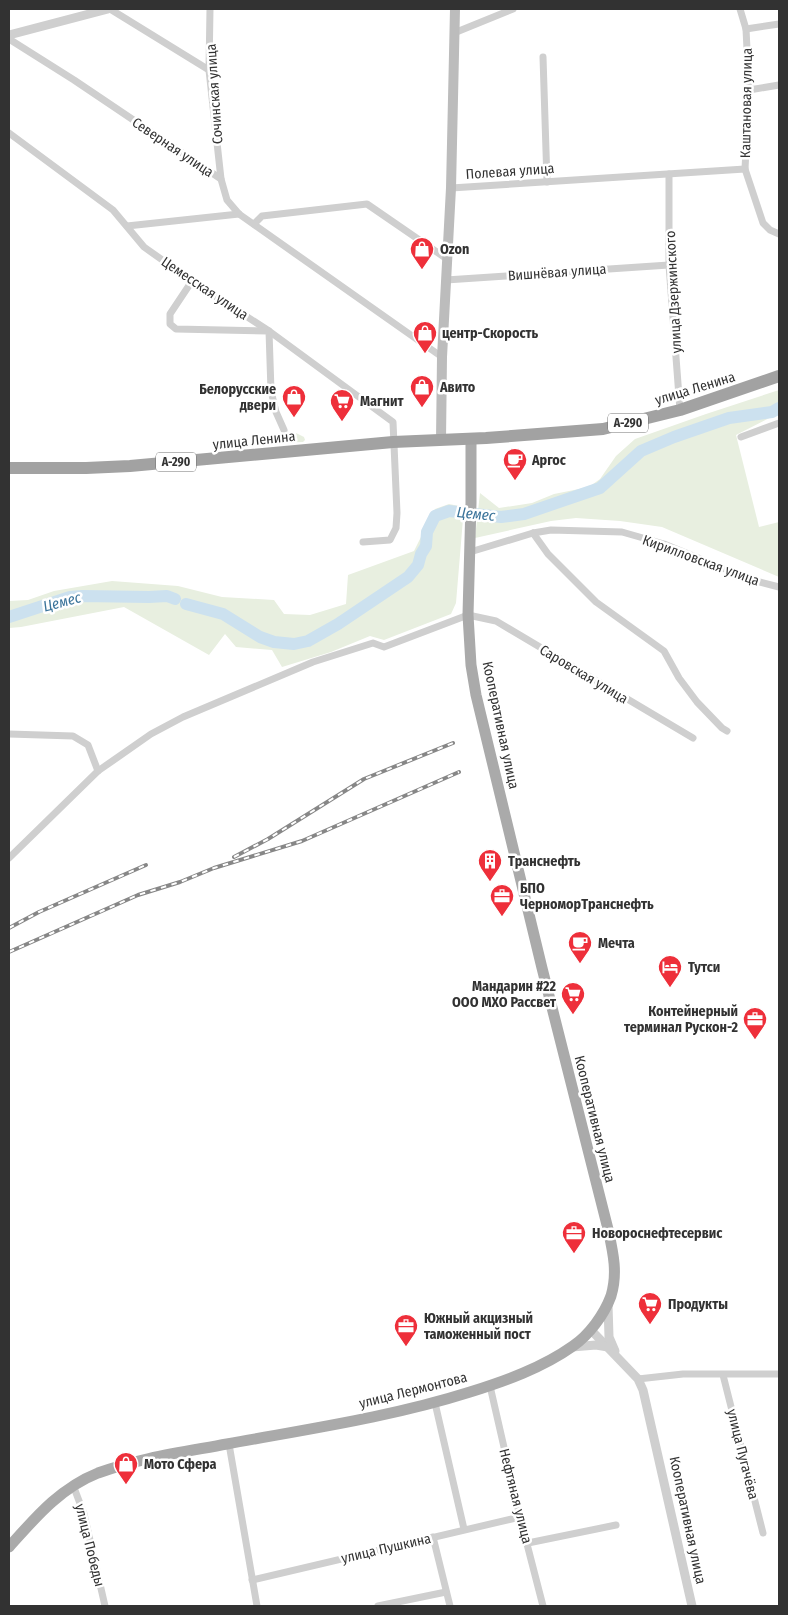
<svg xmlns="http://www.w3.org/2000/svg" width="788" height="1615" font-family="'Fira Sans Condensed',sans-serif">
  <rect width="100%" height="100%" fill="#fff"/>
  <g fill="#e8efe0">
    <path d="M 779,390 L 779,413 L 736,435 L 759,527 L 779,522 L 779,577 L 662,527 L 620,521 L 576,518 L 551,521 L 475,538 L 480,493 L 499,508 L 532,503 L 554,494 L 589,487 L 600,479 L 616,456 L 635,439 L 706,414 Z"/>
    <path d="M 296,433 L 304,437 L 305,440 L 303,442 L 276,443 L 291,434 Z"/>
    <path d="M 449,504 L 464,507 L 456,603 L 451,614 L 384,640 L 370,636 L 331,652 L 282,667 L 272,650 L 236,647 L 225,634 L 209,655 L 124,607 L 21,627 L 9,628 L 9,601 L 28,600 L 54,591 L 112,581 L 178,586 L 222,597 L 274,600 L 284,614 L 310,615 L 346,604 L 348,575 L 414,551 L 435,509 Z"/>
  </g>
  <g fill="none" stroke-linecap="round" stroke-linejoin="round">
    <g stroke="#cce1ef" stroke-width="12">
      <path d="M 186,604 L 223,614 L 260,637 L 274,642 L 294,644 L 308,641 L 338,624 L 408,577 L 418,565 L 421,554 L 426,546 L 427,532 L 435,516 L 449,511 L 501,517 L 524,514 L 600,488 L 641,451 L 674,437 L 729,418 L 772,412 L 779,408"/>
      <path d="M 9,617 L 70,597 L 82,596 L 149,597 L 167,596 L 175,599"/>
    </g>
    <g stroke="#cfcfcf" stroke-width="7">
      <path d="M 110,9 L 209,70"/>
      <path d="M 210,9 L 209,70 L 221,179"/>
      <path d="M 740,9 L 746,29 L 749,90 L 745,169 L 763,223 L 770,230 L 779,234"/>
      <path d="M 746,29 L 779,24"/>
      <path d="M 454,33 L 513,9"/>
      <path d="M 9,39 L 74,80 L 221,179 L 227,200 L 239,214 L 442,357"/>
      <path d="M 543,57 L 547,182"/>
      <path d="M 749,90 L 779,85"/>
      <path d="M 9,133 L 113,210 L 144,247 L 192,281 L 269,331 L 393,422 L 397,513 L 396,528 L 390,540 L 363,542"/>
      <path d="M 669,174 L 669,265 L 680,410"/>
      <path d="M 451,188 L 745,169"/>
      <path d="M 254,224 L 262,216 L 367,204 L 447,259"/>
      <path d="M 127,226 L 239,214"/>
      <path d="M 446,280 L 669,265"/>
      <path d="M 192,281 L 170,314 L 170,324 L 176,329 L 269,331 L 271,391 L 276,412 L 284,430"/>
      <path d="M 741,437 L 779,423"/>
      <path d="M 533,533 L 548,554 L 596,602 L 664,651 L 679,678 L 697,702 L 722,728 L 727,731"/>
      <path d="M 470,552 L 533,533 L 551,530 L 622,532 L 664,544 L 752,580 L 779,587"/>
      <path d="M 9,734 L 73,736 L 88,745 L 98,771"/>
      <path d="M 9,858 L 98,771 L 151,734 L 183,717 L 313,662 L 373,643 L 384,647 L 468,615 L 496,621 L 693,738"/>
      <path d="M 723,1375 L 763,1533"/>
      <path d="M 638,1379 L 683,1374 L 779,1374"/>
      <path d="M 490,1386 L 520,1517 L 543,1606"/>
      <path d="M 435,1403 L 464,1529"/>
      <path d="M 229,1444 L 257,1606"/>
      <path d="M 73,1485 L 84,1514 L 105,1606"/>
      <path d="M 433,1537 L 450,1606"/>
      <path d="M 528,1543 L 616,1525"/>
      <path d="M 252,1580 L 520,1517"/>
      <path d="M 378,1606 L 446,1592"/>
    </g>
    <g stroke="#cfcfcf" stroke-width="9">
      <path d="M 9,35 L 108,9"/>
      <path d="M 608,1305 L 609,1337 L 615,1351"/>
      <path d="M 591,1330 L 638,1379 L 643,1390 L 692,1606"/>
      <path d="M 572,1347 L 596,1345 L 608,1347"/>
    </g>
    <path stroke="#bcbcbc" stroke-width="10" d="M 441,440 L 442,357 L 451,188 L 455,9"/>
    <path stroke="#aaa" stroke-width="11" d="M 9,1547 C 35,1518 60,1488 98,1473 C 139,1458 184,1452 227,1444 C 308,1429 391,1417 470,1392 C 505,1381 542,1368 573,1346 C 589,1335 604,1315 611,1296 C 618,1273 613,1252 608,1229 L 542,968 L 476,695 L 471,665 L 468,615 L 471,503 L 471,439"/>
    <path stroke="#a2a2a2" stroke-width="12" d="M 9,468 L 86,468 L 130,466 L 393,442 L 486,438 L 603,429 L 680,410 L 779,376"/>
    <g stroke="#878787" stroke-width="4">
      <g id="rail">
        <path d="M 234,857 L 268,839 L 364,779 L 453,743"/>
        <path d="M 9,928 L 39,912 L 146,865"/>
        <path d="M 9,952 L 138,895 L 180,882 L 214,868 L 302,841 L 459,772"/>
      </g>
    </g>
    <use href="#rail" stroke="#fff" stroke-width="2" stroke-dasharray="5.5" stroke-linecap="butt"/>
  </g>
  <defs>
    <g id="shop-pin" transform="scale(1.25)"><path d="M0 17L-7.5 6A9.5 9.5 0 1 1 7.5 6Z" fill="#ee2f3a" stroke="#fff"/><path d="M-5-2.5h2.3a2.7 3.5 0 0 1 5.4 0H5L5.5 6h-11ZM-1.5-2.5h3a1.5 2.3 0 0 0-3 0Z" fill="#fff"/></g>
    <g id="supermarket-pin" transform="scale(1.25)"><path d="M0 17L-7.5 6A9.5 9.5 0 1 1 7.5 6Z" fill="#ee2f3a" stroke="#fff"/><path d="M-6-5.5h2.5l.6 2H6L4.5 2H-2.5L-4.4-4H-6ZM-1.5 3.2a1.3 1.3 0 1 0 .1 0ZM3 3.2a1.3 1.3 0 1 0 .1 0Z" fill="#fff"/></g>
    <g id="cafe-pin" transform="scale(1.25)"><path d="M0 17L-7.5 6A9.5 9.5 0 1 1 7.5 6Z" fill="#ee2f3a" stroke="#fff"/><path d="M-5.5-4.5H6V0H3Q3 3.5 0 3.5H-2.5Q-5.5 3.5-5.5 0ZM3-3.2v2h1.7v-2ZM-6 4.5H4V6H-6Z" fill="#fff"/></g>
    <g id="building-pin" transform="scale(1.25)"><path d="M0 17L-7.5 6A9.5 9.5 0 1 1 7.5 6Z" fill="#ee2f3a" stroke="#fff"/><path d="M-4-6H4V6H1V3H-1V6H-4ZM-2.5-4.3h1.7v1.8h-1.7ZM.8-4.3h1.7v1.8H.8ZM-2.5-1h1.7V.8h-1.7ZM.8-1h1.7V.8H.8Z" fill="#fff"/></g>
    <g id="office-pin" transform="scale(1.25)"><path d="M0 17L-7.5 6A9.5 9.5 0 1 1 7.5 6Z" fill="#ee2f3a" stroke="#fff"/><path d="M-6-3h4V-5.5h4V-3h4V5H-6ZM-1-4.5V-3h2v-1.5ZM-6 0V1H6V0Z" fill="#fff"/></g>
    <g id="hotel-pin" transform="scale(1.25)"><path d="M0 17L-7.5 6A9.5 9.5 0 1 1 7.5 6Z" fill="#ee2f3a" stroke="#fff"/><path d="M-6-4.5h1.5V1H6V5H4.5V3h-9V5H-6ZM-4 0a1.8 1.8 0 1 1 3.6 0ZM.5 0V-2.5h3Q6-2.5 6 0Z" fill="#fff"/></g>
  </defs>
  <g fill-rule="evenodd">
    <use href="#shop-pin" x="422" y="249"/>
    <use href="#shop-pin" x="425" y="333"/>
    <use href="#shop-pin" x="422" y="387"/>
    <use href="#shop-pin" x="294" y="397"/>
    <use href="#supermarket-pin" x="342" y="401"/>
    <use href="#cafe-pin" x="515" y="460"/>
    <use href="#building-pin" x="490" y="861"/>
    <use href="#office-pin" x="502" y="896"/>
    <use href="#cafe-pin" x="580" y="943"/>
    <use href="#hotel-pin" x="670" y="967"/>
    <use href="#supermarket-pin" x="573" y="994"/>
    <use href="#office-pin" x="755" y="1019"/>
    <use href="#office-pin" x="574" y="1233"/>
    <use href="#supermarket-pin" x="650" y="1304"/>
    <use href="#office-pin" x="406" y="1326"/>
    <use href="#shop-pin" x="126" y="1464"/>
  </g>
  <g text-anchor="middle" stroke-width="5" stroke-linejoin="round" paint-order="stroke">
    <g fill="#fff" stroke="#707070" stroke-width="1">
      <rect x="608" y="413.5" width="40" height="19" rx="4"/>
      <rect x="156" y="452.5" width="40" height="19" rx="4"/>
    </g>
    <g font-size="12" font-weight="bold" fill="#323232">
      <text x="628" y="427">А-290</text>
      <text x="176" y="466">А-290</text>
    </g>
    <g font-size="14" fill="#323232" stroke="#fff">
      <text transform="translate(214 94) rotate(-94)" y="5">Сочинская улица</text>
      <text transform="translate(746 103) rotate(-89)" y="5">Каштановая улица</text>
      <text transform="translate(173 147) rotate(34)" y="5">Северная улица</text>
      <text transform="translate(510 171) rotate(-4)" y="5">Полевая улица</text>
      <text transform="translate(557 272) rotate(-4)" y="5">Вишнёвая улица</text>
      <text transform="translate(205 288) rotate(34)" y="5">Цемесская улица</text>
      <text transform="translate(673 292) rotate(-93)" y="5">улица Дзержинского</text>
      <text transform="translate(695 388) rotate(-17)" y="5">улица Ленина</text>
      <text transform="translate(254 440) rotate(-6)" y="5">улица Ленина</text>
      <text transform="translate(701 560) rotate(20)" y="5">Кирилловская улица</text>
      <text transform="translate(584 674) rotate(31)" y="5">Саровская улица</text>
      <text transform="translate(501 725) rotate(78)" y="5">Кооперативная улица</text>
      <text transform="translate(595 1119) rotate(76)" y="5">Кооперативная улица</text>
      <text transform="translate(413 1390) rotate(-14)" y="5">улица Лермонтова</text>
      <text transform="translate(743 1454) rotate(76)" y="5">улица Пугачёва</text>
      <text transform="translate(516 1496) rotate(76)" y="5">Нефтяная улица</text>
      <text transform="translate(688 1520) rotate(78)" y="5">Кооперативная улица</text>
      <text transform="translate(90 1545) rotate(76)" y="5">улица Победы</text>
      <text transform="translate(386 1548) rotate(-13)" y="5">улица Пушкина</text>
    </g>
    <g font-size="14" font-weight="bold" fill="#323232" stroke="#fff" text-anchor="start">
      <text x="440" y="254">Ozon</text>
      <text x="442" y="338">центр-Скорость</text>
      <text x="440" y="392">Авито</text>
      <text x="276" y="394" text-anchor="end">Белорусские<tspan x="276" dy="16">двери</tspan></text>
      <text x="360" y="406">Магнит</text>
      <text x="532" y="465">Аргос</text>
      <text x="508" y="866">Транснефть</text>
      <text x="520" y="893">БПО<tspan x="520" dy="16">ЧерноморТранснефть</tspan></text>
      <text x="598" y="948">Мечта</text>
      <text x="688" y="972">Тутси</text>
      <text x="556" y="991" text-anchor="end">Мандарин #22<tspan x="556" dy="16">ООО МХО Рассвет</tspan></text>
      <text x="738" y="1016" text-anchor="end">Контейнерный<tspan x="738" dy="16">терминал Рускон-2</tspan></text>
      <text x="592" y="1238">Новороснефтесервис</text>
      <text x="668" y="1309">Продукты</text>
      <text x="424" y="1323">Южный акцизный<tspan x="424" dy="16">таможенный пост</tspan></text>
      <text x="144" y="1469">Мото Сфера</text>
    </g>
    <g font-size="15" font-style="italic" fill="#3a739a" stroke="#fff">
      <text transform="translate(476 514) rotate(6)" y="5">Цемес</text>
      <text transform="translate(62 602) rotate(-15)" y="5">Цемес</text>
    </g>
  </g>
  <rect width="788" height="1615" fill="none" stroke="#323232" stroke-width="20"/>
</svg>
